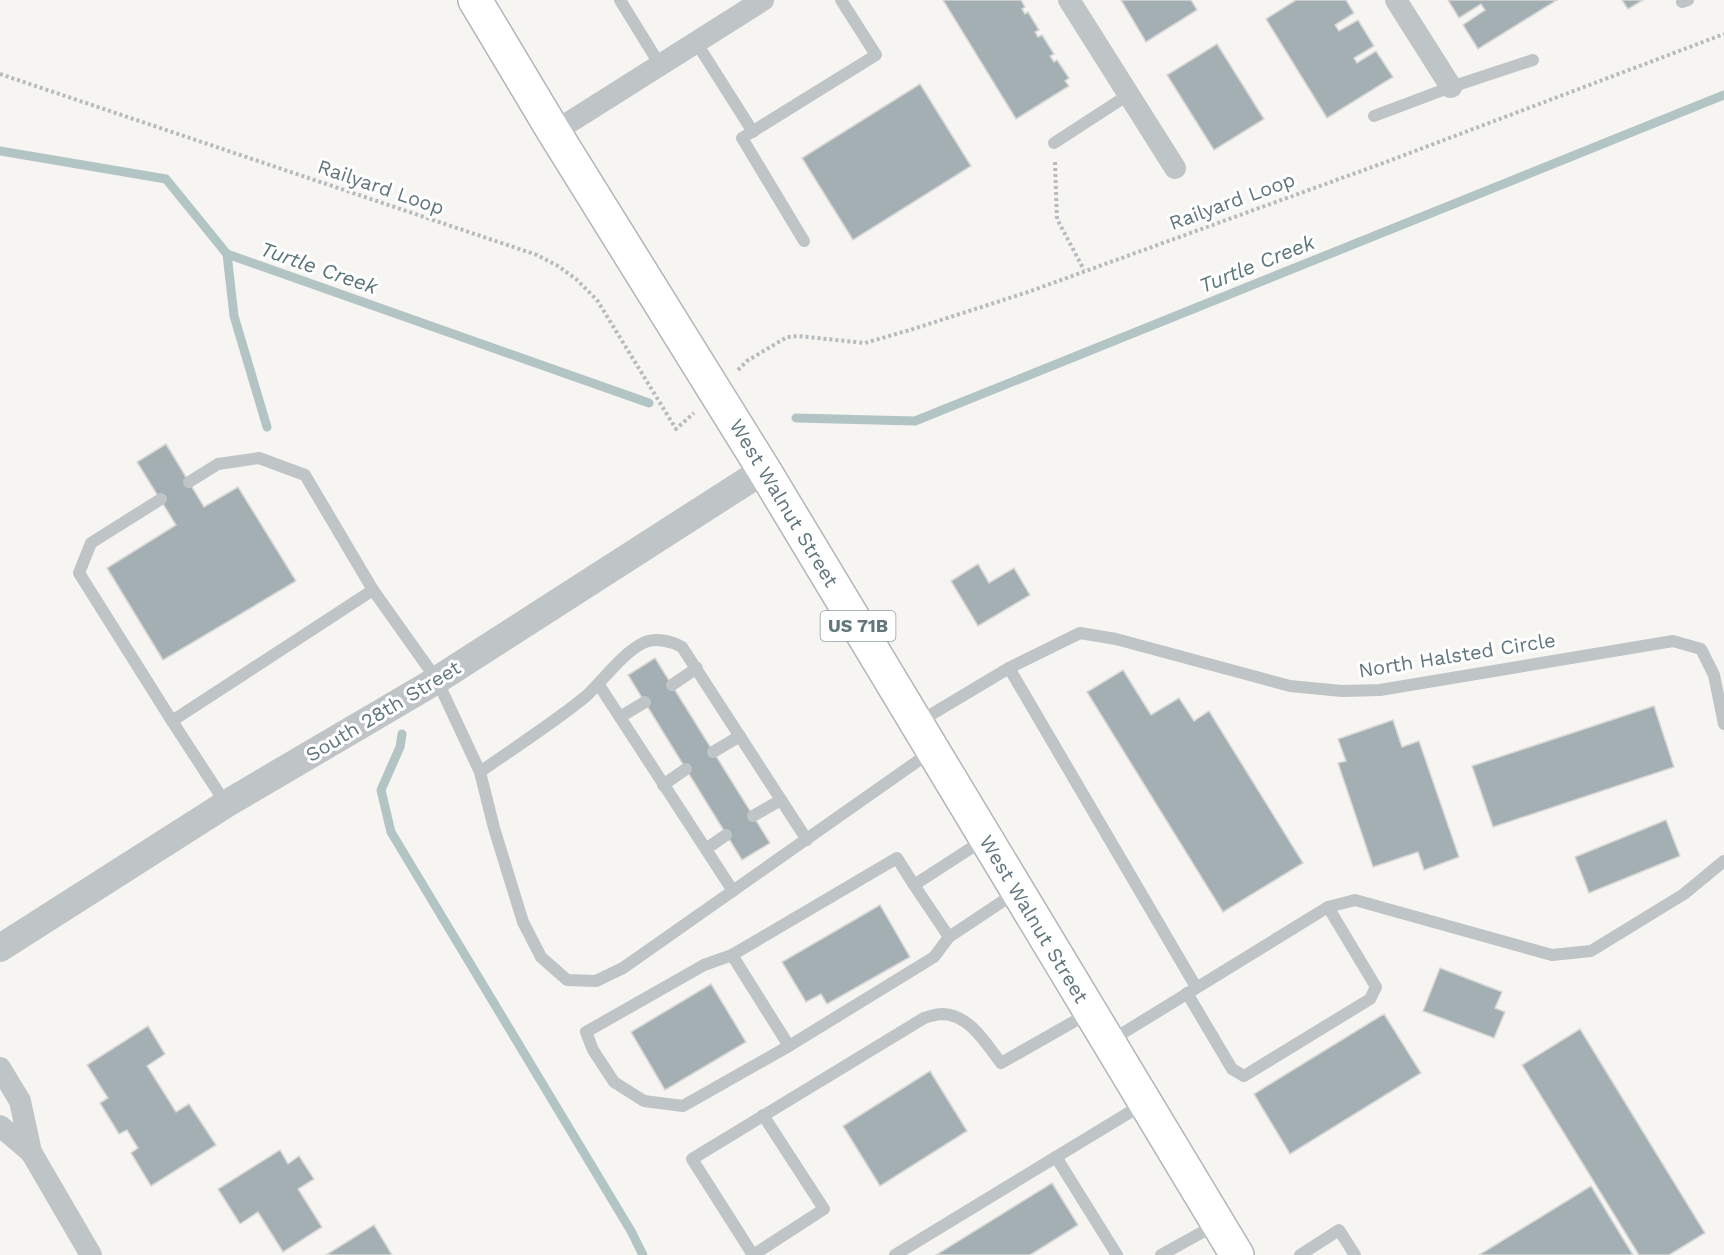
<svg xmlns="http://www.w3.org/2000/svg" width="1724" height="1255" font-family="'Work Sans',sans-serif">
  <rect width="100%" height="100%" fill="#f6f5f2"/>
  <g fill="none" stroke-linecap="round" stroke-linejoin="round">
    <g stroke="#b3c4c5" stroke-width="9">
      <path d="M 0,151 L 166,179 L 227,254 L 649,403"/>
      <path d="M 227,254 L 234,316 L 267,427"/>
      <path d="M 796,418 L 915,421 L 1724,95"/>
      <path d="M 402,734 L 400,747 L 381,790 L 391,832 L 631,1231 L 643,1255"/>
    </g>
  </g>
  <g fill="#a3afb2" stroke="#d7d7d5" stroke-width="1.5">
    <path d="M 943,0 L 1021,0 L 1025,7 L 1022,9 L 1025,14 L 1028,12 L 1039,30 L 1035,32 L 1038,37 L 1042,35 L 1054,54 L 1050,56 L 1054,62 L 1057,60 L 1069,78 L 1065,81 L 1069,86 L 1016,119 Z"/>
    <path d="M 1121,0 L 1191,0 L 1197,10 L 1146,42 Z"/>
    <path d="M 1296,0 L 1346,0 L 1354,13 L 1335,25 L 1339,31 L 1358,20 L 1374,46 L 1354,58 L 1357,63 L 1376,51 L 1393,77 L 1327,118 L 1266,19 Z"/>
    <path d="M 1448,0 L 1557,0 L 1478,49 L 1463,25 L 1485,10 L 1481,4 L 1459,18 Z"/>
    <path d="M 1622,0 L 1643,0 L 1628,9 Z"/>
    <path d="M 1217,44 L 1264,119 L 1214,150 L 1167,75 Z"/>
    <path d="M 920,84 L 971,166 L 853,240 L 802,158 Z"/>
    <path d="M 166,444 L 204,507 L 238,487 L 296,581 L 163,660 L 107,568 L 176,525 L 137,462 Z"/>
    <path d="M 978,564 L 989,583 L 1014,568 L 1030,595 L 978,626 L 951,581 Z"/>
    <path d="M 655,658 L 770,843 L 742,860 L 628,675 Z"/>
    <path d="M 1123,670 L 1151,715 L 1179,698 L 1194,721 L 1209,711 L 1303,863 L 1223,912 L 1087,692 Z"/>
    <path d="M 1654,706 L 1674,767 L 1493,827 L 1472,766 Z"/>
    <path d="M 1393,720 L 1402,747 L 1419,741 L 1459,857 L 1424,870 L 1418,852 L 1373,867 L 1338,763 L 1346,761 L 1338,739 Z"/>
    <path d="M 1666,820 L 1680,856 L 1589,893 L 1575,857 Z"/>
    <path d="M 880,905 L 910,957 L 827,1004 L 821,994 L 806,1002 L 782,962 Z"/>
    <path d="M 1440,968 L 1502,992 L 1495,1008 L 1505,1012 L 1494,1038 L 1423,1011 Z"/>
    <path d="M 711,984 L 746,1042 L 665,1090 L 631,1032 Z"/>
    <path d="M 1384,1014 L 1421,1073 L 1290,1154 L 1254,1094 Z"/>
    <path d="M 148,1026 L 165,1054 L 147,1066 L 176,1112 L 189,1104 L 216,1145 L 151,1186 L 131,1153 L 138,1148 L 127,1130 L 119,1134 L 100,1103 L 108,1098 L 87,1065 Z"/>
    <path d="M 1580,1029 L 1705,1233 L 1669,1255 L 1639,1255 L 1522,1065 Z"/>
    <path d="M 930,1071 L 967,1131 L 880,1186 L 843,1126 Z"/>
    <path d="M 280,1150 L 288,1164 L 299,1156 L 314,1179 L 298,1189 L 322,1227 L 283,1252 L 258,1212 L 240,1224 L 218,1189 Z"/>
    <path d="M 1052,1183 L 1078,1225 L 1030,1255 L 936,1255 Z"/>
    <path d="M 1591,1186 L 1633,1255 L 1479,1255 Z"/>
    <path d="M 374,1225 L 392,1255 L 326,1255 Z"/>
  </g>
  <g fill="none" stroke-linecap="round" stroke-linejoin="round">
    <g stroke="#b0b6b9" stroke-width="36">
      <path id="primary" d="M 475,0 L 554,132 L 764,470 L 1237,1255"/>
    </g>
    <g stroke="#b7bbbd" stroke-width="4" stroke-dasharray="3 3" stroke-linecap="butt">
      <path d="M 0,74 L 537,255 L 558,266 L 576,279 L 597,300 L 676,429 L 694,413"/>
      <path d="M 1055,162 L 1057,219 L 1084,270"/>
      <path d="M 738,370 L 747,361 L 787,337 L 798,336 L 865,343 L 910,330 L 1028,292 L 1386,162 L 1724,34"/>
    </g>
    <g stroke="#bfc4c6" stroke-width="12">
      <path d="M 620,0 L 660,65"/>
      <path d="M 1682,2 L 1688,0"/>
      <path d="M 696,42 L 753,132"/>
      <path d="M 1374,116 L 1451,87 L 1533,60"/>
      <path d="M 1054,143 L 1128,95"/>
      <path d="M 804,241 L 742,138 L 876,55 L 841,0"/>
      <path d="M 189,482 L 218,464 L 259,458 L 305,475 L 373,590"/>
      <path d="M 161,499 L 91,543 L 79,573 L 172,721"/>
      <path d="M 1009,668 L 1196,987"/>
      <path d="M 599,685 L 733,891"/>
      <path d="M 672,685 L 697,668"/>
      <path d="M 620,717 L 645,702"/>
      <path d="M 917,723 L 1009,668 L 1080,633 L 1116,639 L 1290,686 L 1342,691 L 1380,690 L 1673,641 L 1701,649 L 1714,675 L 1724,724"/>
      <path d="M 713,752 L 740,736"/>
      <path d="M 480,772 C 515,747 552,724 585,697 C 604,680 620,655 643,643 C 655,637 671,641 682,647 L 807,840"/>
      <path d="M 663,785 L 686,769"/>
      <path d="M 226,804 L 172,721 L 373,590 L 437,680 L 480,772 L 494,828 L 523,922 L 541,957 L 567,980 L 596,981 L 623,968 L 932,751"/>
      <path d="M 753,816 L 781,800"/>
      <path d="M 706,849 L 726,835"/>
      <path d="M 914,885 L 949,937 L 934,957 L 789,1046 L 732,955 L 897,858 L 914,885 L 985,839"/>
      <path d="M 949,937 L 1018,891"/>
      <path d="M 732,955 L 704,965 L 586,1032 L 593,1050 L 614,1082 L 644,1101 L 683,1106 L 789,1046"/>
      <path d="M 1187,993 L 1232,1069 L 1244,1076 L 1370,999 L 1376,987 L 1328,907"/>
      <path d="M 1110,1041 L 1328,907 L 1355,900 L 1552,955 L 1591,951 L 1684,894 L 1724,861"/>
      <path d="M 763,1115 L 824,1209 L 753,1255 L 692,1159 L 924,1018 C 930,1016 937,1014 943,1014 C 970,1015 986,1044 1001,1063 L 1089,1013"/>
      <path d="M 1056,1157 L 1145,1103"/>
      <path d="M 895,1255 L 1056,1157 L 1117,1255"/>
      <path d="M 1161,1255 L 1217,1224"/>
      <path d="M 1300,1255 L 1339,1230 L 1355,1255"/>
    </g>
    <g stroke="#bfc4c6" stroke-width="22">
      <path d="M 1069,0 L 1175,168"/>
      <path d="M 1396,0 L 1451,87"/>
      <path d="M 554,132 L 763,0"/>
      <path d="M 0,1068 L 20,1101 L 31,1152 L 91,1255"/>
      <path d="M 0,1126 L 31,1152"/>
    </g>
    <path stroke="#bfc4c6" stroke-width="28" d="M 0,948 L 226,804 L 437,680 L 764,470"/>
    <use href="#primary" stroke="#fff" stroke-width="33"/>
  </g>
  <g text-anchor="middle" stroke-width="6" stroke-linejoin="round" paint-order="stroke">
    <rect fill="#fff" stroke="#909fa4" stroke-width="1.5" x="820.5" y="611" width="75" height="30" rx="4.5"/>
    <g font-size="18" font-weight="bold" fill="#61767d">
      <text x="858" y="632">US 71B</text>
    </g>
    <g font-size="20" fill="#61767d" stroke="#fff">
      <text transform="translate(381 187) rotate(19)" y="7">Railyard Loop</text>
      <text transform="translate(1232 201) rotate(-20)" y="7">Railyard Loop</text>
      <text transform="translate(784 503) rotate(59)" y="7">West Walnut Street</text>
      <text transform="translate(1457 655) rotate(-9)" y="7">North Halsted Circle</text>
      <text transform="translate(383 711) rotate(-31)" y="7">South 28th Street</text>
      <text transform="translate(1034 919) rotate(59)" y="7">West Walnut Street</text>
    </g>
    <g font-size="21" font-style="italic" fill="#5b7679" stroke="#fff">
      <text transform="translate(1257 264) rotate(-22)" y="7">Turtle Creek</text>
      <text transform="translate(319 268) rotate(19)" y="7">Turtle Creek</text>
    </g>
  </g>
</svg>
